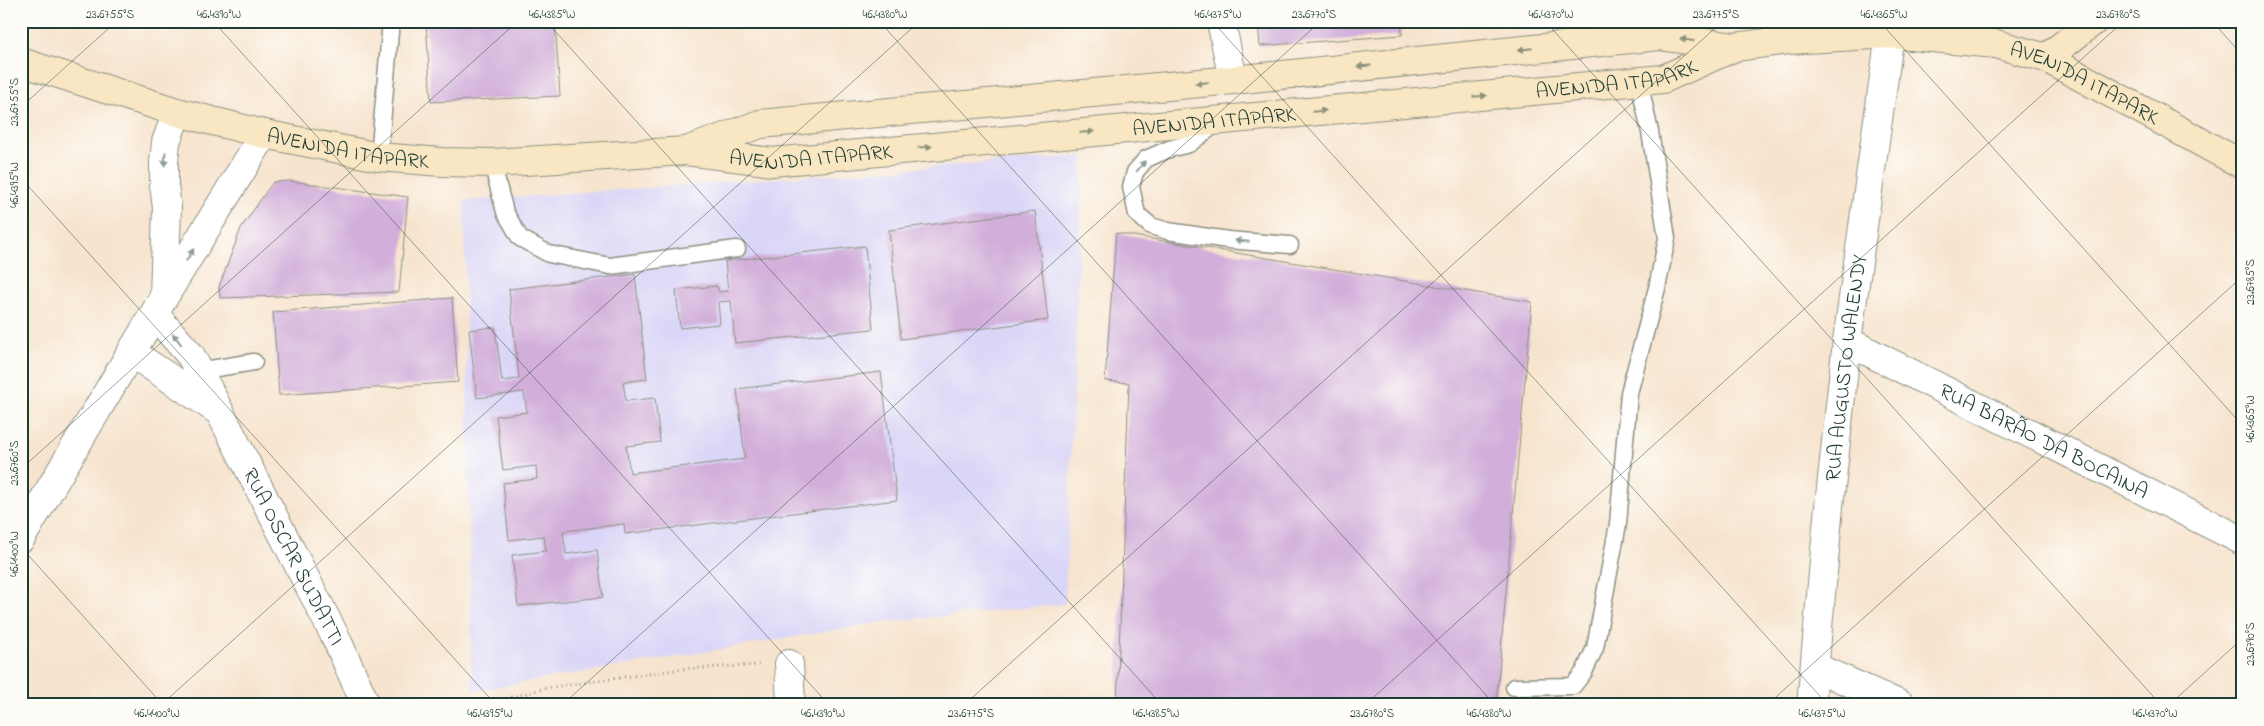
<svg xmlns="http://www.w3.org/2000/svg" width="2264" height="726" font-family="'Indie Flower',sans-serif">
  <rect width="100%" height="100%" fill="#fdfcf7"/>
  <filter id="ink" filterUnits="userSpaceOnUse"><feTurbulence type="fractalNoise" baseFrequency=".02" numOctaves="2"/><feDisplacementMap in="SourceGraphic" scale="10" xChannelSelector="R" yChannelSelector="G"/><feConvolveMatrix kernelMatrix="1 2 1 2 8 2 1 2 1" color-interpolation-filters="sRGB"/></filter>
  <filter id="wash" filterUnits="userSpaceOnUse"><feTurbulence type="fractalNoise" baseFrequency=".0096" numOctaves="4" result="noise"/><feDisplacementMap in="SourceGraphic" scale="20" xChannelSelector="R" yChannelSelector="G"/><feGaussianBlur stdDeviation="1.12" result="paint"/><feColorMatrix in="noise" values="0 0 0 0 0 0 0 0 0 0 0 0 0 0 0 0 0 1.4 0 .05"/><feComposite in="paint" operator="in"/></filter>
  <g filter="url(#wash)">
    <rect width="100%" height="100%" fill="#f7e4ce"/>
    <path fill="#dad6f7" d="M 1083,156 L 1065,604 L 883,622 L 472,691 L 464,201 Z"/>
    <g id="blocks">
      <g fill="#d2afda">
        <path d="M 426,21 L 555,21 L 560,96 L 431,102 Z"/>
        <path d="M 1258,21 L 1401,21 L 1402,35 L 1260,46 Z"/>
        <path d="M 290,181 L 408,197 L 399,292 L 220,298 L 219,287 L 241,228 L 273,182 Z"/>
        <path d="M 1035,211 L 1048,320 L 901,339 L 889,230 Z"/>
        <path d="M 1116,233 L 1532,302 L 1496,705 L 1117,705 L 1129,383 L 1105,381 Z"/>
        <path d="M 865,246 L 873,329 L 735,343 L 731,301 L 718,302 L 720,324 L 680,328 L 676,290 L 717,286 L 719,292 L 728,291 L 725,261 Z"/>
        <path d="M 635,274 L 647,379 L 623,382 L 626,401 L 655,398 L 660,442 L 626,446 L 630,473 L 745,459 L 737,389 L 881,372 L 897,500 L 625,534 L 624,524 L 563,531 L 566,554 L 597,550 L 603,597 L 518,606 L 512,555 L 546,551 L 544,536 L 509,540 L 503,483 L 537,479 L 536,466 L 503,470 L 496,416 L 527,412 L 524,392 L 477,398 L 469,330 L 495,327 L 502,381 L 519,379 L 509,289 Z"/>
        <path d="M 452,298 L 458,382 L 279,395 L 273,312 Z"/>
      </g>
    </g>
  </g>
  <g filter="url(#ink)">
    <use href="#blocks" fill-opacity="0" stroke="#8b9081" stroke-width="1"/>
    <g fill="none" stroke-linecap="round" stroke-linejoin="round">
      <g stroke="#8b9081" stroke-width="19">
        <g id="service">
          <path d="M 1217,123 L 1189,144 L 1169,149 L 1146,159 L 1135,172 L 1131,187 L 1137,214 L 1151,226 L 1168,231 L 1228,240 L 1290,245"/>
          <path d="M 379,157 L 391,21"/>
          <path d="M 492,163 L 505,212 L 520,238 L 549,254 L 610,266 L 737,249"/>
          <path d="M 198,371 L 254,362"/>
          <path d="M 1514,687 L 1573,686 L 1584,672 L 1595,648 L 1618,524 L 1629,393 L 1657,288 L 1667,238 L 1650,132 L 1639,81"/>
        </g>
      </g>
      <g stroke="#8b9081" stroke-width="30">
        <g id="minor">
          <path d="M 1221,21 L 1233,80"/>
          <path id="s1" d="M 155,315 L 191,356 L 336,638 L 366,705"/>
          <path id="s2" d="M 1847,341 L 2243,541"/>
          <path d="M 132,353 L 217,410"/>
          <path d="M 789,664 L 791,705"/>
          <path d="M 1815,667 L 1901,705"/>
          <path id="s3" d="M 1811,705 L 1829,506 L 1847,341 L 1890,34"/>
        </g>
      </g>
      <g stroke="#8b9081" stroke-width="30">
        <g id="tertiary">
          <path d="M 164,296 L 167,208 L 164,185 L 164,162 L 166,142 L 177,112"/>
          <path d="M 21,538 L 164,297 L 264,134"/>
        </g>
      </g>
      <g stroke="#8b9081" stroke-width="30">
        <g id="secondary">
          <path d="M 2046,58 L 2094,21"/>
          <path id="s4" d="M 21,62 L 177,112 L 264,134 L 379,157 L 442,162 L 492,163 L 686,151 L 772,162 L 1663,79 L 1735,47 L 1789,40 L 1890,34 L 1996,44 L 2046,58 L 2243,165"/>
          <path d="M 689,150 L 760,124 L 1233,80 L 1659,36 L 1735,47"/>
        </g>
      </g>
      <path stroke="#8b9081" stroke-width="3" stroke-dasharray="1 4" stroke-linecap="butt" d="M 482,705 L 546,688 L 682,669 L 759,665"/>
      <use href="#service" stroke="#fff" stroke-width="16"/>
      <use href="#minor" stroke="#fff" stroke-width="28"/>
      <use href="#tertiary" stroke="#fff" stroke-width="28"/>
      <use href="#secondary" stroke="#f9e7c3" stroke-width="28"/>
    </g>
    <defs><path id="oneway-solid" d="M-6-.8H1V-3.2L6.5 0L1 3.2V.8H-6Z" transform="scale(1.25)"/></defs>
    <g fill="#8c927c">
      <use href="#oneway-solid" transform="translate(1687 40) rotate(-171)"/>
      <use href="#oneway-solid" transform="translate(1525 49) rotate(174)"/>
      <use href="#oneway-solid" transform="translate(1364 66) rotate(174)"/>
      <use href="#oneway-solid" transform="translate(1202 83) rotate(175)"/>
      <use href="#oneway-solid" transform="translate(1480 96) rotate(-5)"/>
      <use href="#oneway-solid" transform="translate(1319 111) rotate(-5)"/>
      <use href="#oneway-solid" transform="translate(1087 132) rotate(-5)"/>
      <use href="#oneway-solid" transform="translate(925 147) rotate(-6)"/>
    </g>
    <g fill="#8f9e9a">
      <use href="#oneway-solid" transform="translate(165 159) rotate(94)"/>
      <use href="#oneway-solid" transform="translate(1141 166) rotate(-51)"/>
      <use href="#oneway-solid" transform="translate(1242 241) rotate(-175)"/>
      <use href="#oneway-solid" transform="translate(190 255) rotate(-58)"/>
      <use href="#oneway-solid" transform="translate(177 339) rotate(-129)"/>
    </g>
  </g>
  <path fill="none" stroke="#1f3d34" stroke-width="1" stroke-opacity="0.45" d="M 213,21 L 829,705M 546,21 L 1162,705M 879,21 L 1495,705M 1212,21 L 1828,705M 1545,21 L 2161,705M 1879,21 L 2243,426M 2212,21 L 2243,56M 21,107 L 117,21M 21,178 L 496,705M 21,469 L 518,21M 21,547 L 163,705M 161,705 L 920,21M 562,705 L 1321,21M 964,705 L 1723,21M 1365,705 L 2124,21M 1767,705 L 2243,276M 2169,705 L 2243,638"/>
  <g text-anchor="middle" stroke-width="4.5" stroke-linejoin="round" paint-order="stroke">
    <g font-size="21" fill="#1f3d34" stroke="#fdfcf7">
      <text dy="7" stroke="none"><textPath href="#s4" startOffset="1614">AVENIDA ITAPARK</textPath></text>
      <text dy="7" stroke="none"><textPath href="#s4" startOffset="2098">AVENIDA ITAPARK</textPath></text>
      <text dy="7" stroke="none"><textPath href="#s4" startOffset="1209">AVENIDA ITAPARK</textPath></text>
      <text dy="7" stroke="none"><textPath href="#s4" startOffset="339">AVENIDA ITAPARK</textPath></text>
      <text dy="7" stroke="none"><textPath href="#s4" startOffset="804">AVENIDA ITAPARK</textPath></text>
      <text dy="7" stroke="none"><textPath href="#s3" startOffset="339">RUA AUGUSTO WALENDY</textPath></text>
      <text dy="7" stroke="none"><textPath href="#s2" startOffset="221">RUA BARÃO DA BOCAINA</textPath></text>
      <text dy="7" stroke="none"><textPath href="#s1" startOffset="280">RUA OSCAR SUDATTI</textPath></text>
    </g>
  </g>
  <rect width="2264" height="726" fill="none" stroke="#fdfcf7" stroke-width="55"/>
  <rect x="28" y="28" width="2208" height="670" fill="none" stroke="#1f3d34" stroke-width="2"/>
  <g font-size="12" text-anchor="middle" fill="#1f3d34">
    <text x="110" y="18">23.6755°S</text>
    <text x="219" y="18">46.4390°W</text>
    <text x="552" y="18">46.4385°W</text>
    <text x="885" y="18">46.4380°W</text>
    <text x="1218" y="18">46.4375°W</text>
    <text x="1314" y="18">23.6770°S</text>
    <text x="1551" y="18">46.4370°W</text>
    <text x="1716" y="18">23.6775°S</text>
    <text x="1884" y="18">46.4365°W</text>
    <text x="2118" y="18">23.6780°S</text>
    <text transform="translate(14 102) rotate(-90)" y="4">23.6755°S</text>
    <text transform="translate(14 185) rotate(-90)" y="4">46.4395°W</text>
    <text transform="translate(2250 282) rotate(-90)" y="4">23.6785°S</text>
    <text transform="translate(2250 419) rotate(-90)" y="4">46.4365°W</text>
    <text transform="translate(14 463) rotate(-90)" y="4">23.6760°S</text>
    <text transform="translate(14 554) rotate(-90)" y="4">46.4400°W</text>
    <text transform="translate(2250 644) rotate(-90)" y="4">23.6790°S</text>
    <text x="157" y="717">46.4400°W</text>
    <text x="490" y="717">46.4395°W</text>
    <text x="823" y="717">46.4390°W</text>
    <text x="971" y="717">23.6775°S</text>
    <text x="1156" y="717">46.4385°W</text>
    <text x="1372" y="717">23.6780°S</text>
    <text x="1489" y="717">46.4380°W</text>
    <text x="1822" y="717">46.4375°W</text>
    <text x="2155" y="717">46.4370°W</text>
  </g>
</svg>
